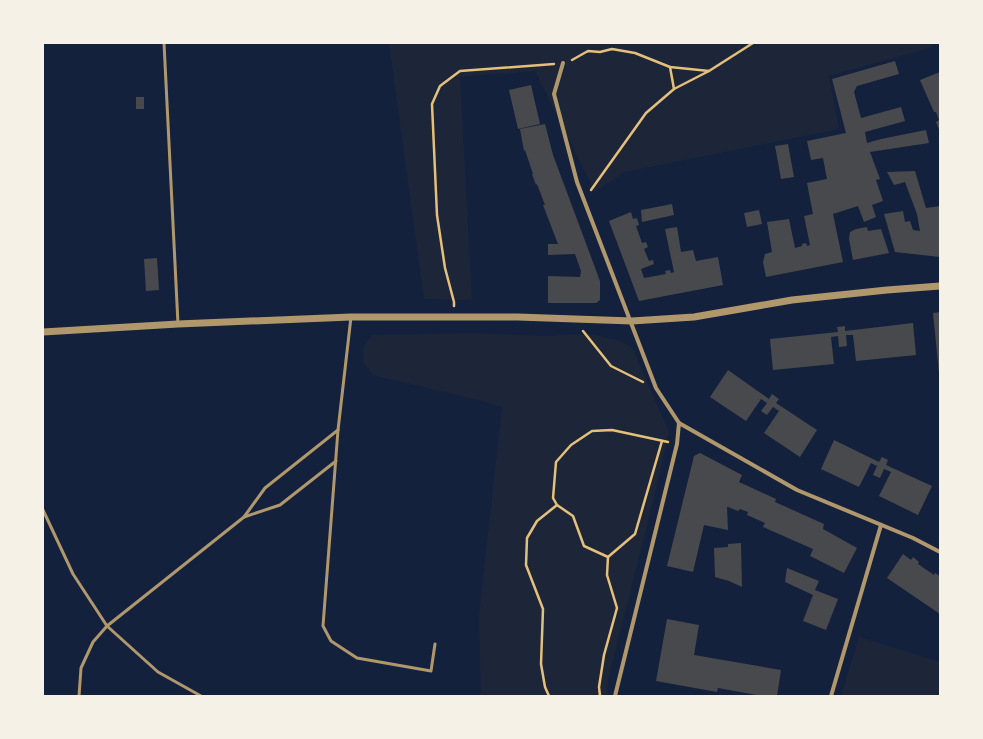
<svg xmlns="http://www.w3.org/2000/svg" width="983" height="739" font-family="'Titillium Web',sans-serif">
  <rect width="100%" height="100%" fill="#14213d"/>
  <g fill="#1d2539">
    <path d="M 389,43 L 932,43 L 933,47 L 829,76 L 839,129 L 625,172 L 595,192 L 535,71 L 460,77 L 472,300 L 424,299 Z"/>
    <path d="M 473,333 L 542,336 L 591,334 L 617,340 L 632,347 L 669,432 L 650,514 L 611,668 L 607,689 L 608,696 L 481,696 L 479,615 L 502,407 L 470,398 L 373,375 L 363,362 L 364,346 L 372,335 Z"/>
    <path d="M 859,637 L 940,662 L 940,696 L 841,696 Z"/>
  </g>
  <g fill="#48494c">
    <path d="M 895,61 L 899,74 L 857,86 L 854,92 L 861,118 L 901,107 L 905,121 L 865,132 L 867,143 L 881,139 L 926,130 L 929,143 L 870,152 L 880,179 L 876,180 L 883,201 L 872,205 L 876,217 L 864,222 L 858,206 L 833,214 L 843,262 L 766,277 L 763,262 L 765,254 L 772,252 L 767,222 L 789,219 L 795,248 L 802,246 L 802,244 L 806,243 L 807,246 L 810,245 L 804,216 L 813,214 L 807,183 L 827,179 L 823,158 L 811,160 L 807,141 L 846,133 L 832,79 Z"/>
    <path d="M 940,72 L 940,132 L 936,122 L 939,120 L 936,112 L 934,112 L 920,80 Z"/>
    <path d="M 531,85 L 540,124 L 518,129 L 509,90 Z"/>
    <rect x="136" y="97" width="8" height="12"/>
    <path d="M 545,124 L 553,155 L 600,281 L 600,300 L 596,303 L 548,303 L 548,276 L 580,277 L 581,271 L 575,254 L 548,255 L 548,244 L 558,244 L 543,205 L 545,205 L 537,184 L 536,185 L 532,174 L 533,174 L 525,150 L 524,151 L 520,129 Z"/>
    <path d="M 788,144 L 794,177 L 781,179 L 775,146 Z"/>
    <path d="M 915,171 L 926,208 L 940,206 L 940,257 L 895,252 L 884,214 L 903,211 L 905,222 L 910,221 L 913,230 L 920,231 L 917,214 L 905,182 L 894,185 L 887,172 Z"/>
    <path d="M 672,204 L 674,215 L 642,222 L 641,210 Z"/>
    <path d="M 759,210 L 762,224 L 747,227 L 744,213 Z"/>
    <path d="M 631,212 L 633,219 L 637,218 L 639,225 L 636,226 L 642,243 L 646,242 L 648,247 L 644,249 L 649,261 L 653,260 L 654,264 L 641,269 L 644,278 L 666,274 L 665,271 L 670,270 L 671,273 L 674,272 L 665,229 L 677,227 L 681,252 L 693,250 L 696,261 L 718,257 L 723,285 L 639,301 L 609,221 Z"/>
    <path d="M 867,227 L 868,231 L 881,229 L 889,253 L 853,260 L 849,239 L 850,232 L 856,229 Z"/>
    <path d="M 157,258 L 159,290 L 146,291 L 144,259 Z"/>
    <path d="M 940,312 L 940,373 L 939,373 L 933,313 Z"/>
    <path d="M 913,323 L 916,355 L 856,361 L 853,335 L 846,335 L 847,346 L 839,347 L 838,336 L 831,337 L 834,364 L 773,370 L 770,339 L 838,332 L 837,327 L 845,326 L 845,331 Z"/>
    <path d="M 728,370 L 769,399 L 772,394 L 779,399 L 776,403 L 817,430 L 800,457 L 764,433 L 779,411 L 773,407 L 767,415 L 761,411 L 767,403 L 761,399 L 746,421 L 710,397 Z"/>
    <path d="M 834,440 L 879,462 L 882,457 L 888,460 L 886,465 L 932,486 L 918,515 L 879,496 L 891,472 L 884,469 L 880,478 L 873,475 L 877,466 L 871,463 L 859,487 L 821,469 Z"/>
    <path d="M 700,453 L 742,475 L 739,482 L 776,499 L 775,502 L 824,524 L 823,529 L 857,548 L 844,573 L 810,556 L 813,549 L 763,527 L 765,523 L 747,515 L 748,512 L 740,509 L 738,511 L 728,507 L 727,507 L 728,530 L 704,525 L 693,572 L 667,566 L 694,456 Z"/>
    <path d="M 741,543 L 742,587 L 729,581 L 715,577 L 714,548 L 728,547 L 728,544 Z"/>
    <path d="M 903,554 L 911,560 L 913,557 L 919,562 L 918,564 L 934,575 L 935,573 L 940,576 L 940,614 L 887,578 Z"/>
    <path d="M 787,568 L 819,581 L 815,590 L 838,599 L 826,630 L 803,621 L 813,595 L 785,582 Z"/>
    <path d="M 667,619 L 699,625 L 694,655 L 781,670 L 777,696 L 762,696 L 718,688 L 717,692 L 656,681 Z"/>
  </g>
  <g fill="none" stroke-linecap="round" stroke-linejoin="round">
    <g stroke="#e5c07b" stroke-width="2.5">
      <path d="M 572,60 L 588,51 L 600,52 L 612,49 L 635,53 L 670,67 L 709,71"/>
      <path d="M 670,67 L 674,89"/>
      <path d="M 591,190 L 646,113 L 674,89 L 709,71 L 753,43"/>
      <path d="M 454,306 L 454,302 L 445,268 L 437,215 L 432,104 L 440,86 L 460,71 L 554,64"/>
      <path d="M 583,331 L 611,366 L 643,382"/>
      <path d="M 608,557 L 635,534 L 662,441"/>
      <path d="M 549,696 L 545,687 L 541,664 L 543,609 L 526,565 L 527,538 L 537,521 L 557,505"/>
      <path d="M 600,696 L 599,687 L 604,655 L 617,608 L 607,575 L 608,557 L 584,546 L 573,516 L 557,505 L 553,498 L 556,462 L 571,445 L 592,431 L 612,430 L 668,442"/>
    </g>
    <g stroke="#b1986c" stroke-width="3">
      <path d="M 164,43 L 178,324"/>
      <path d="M 351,317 L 338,430 L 323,626 L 331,641 L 357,658 L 431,671 L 435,644"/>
      <path d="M 43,510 L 73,574 L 107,626 L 158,672 L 201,696"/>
      <path d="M 244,517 L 280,505 L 336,461"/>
      <path d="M 79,696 L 81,668 L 93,642 L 107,626 L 244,517 L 265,488 L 338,430"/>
    </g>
    <g stroke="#b1986c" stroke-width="4">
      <path d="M 563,63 L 554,94 L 577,182 L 656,388 L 679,423 L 797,490 L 913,538 L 940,552"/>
      <path d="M 615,696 L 677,444 L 679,423"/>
      <path d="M 831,696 L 881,525"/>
    </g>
    <path stroke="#b1986c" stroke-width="7" d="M 43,332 L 178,324 L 351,317 L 518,317 L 632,321 L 694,317 L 792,300 L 887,290 L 940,286"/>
  </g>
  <rect width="983" height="739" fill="none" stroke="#f6f1e7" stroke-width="88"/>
</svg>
